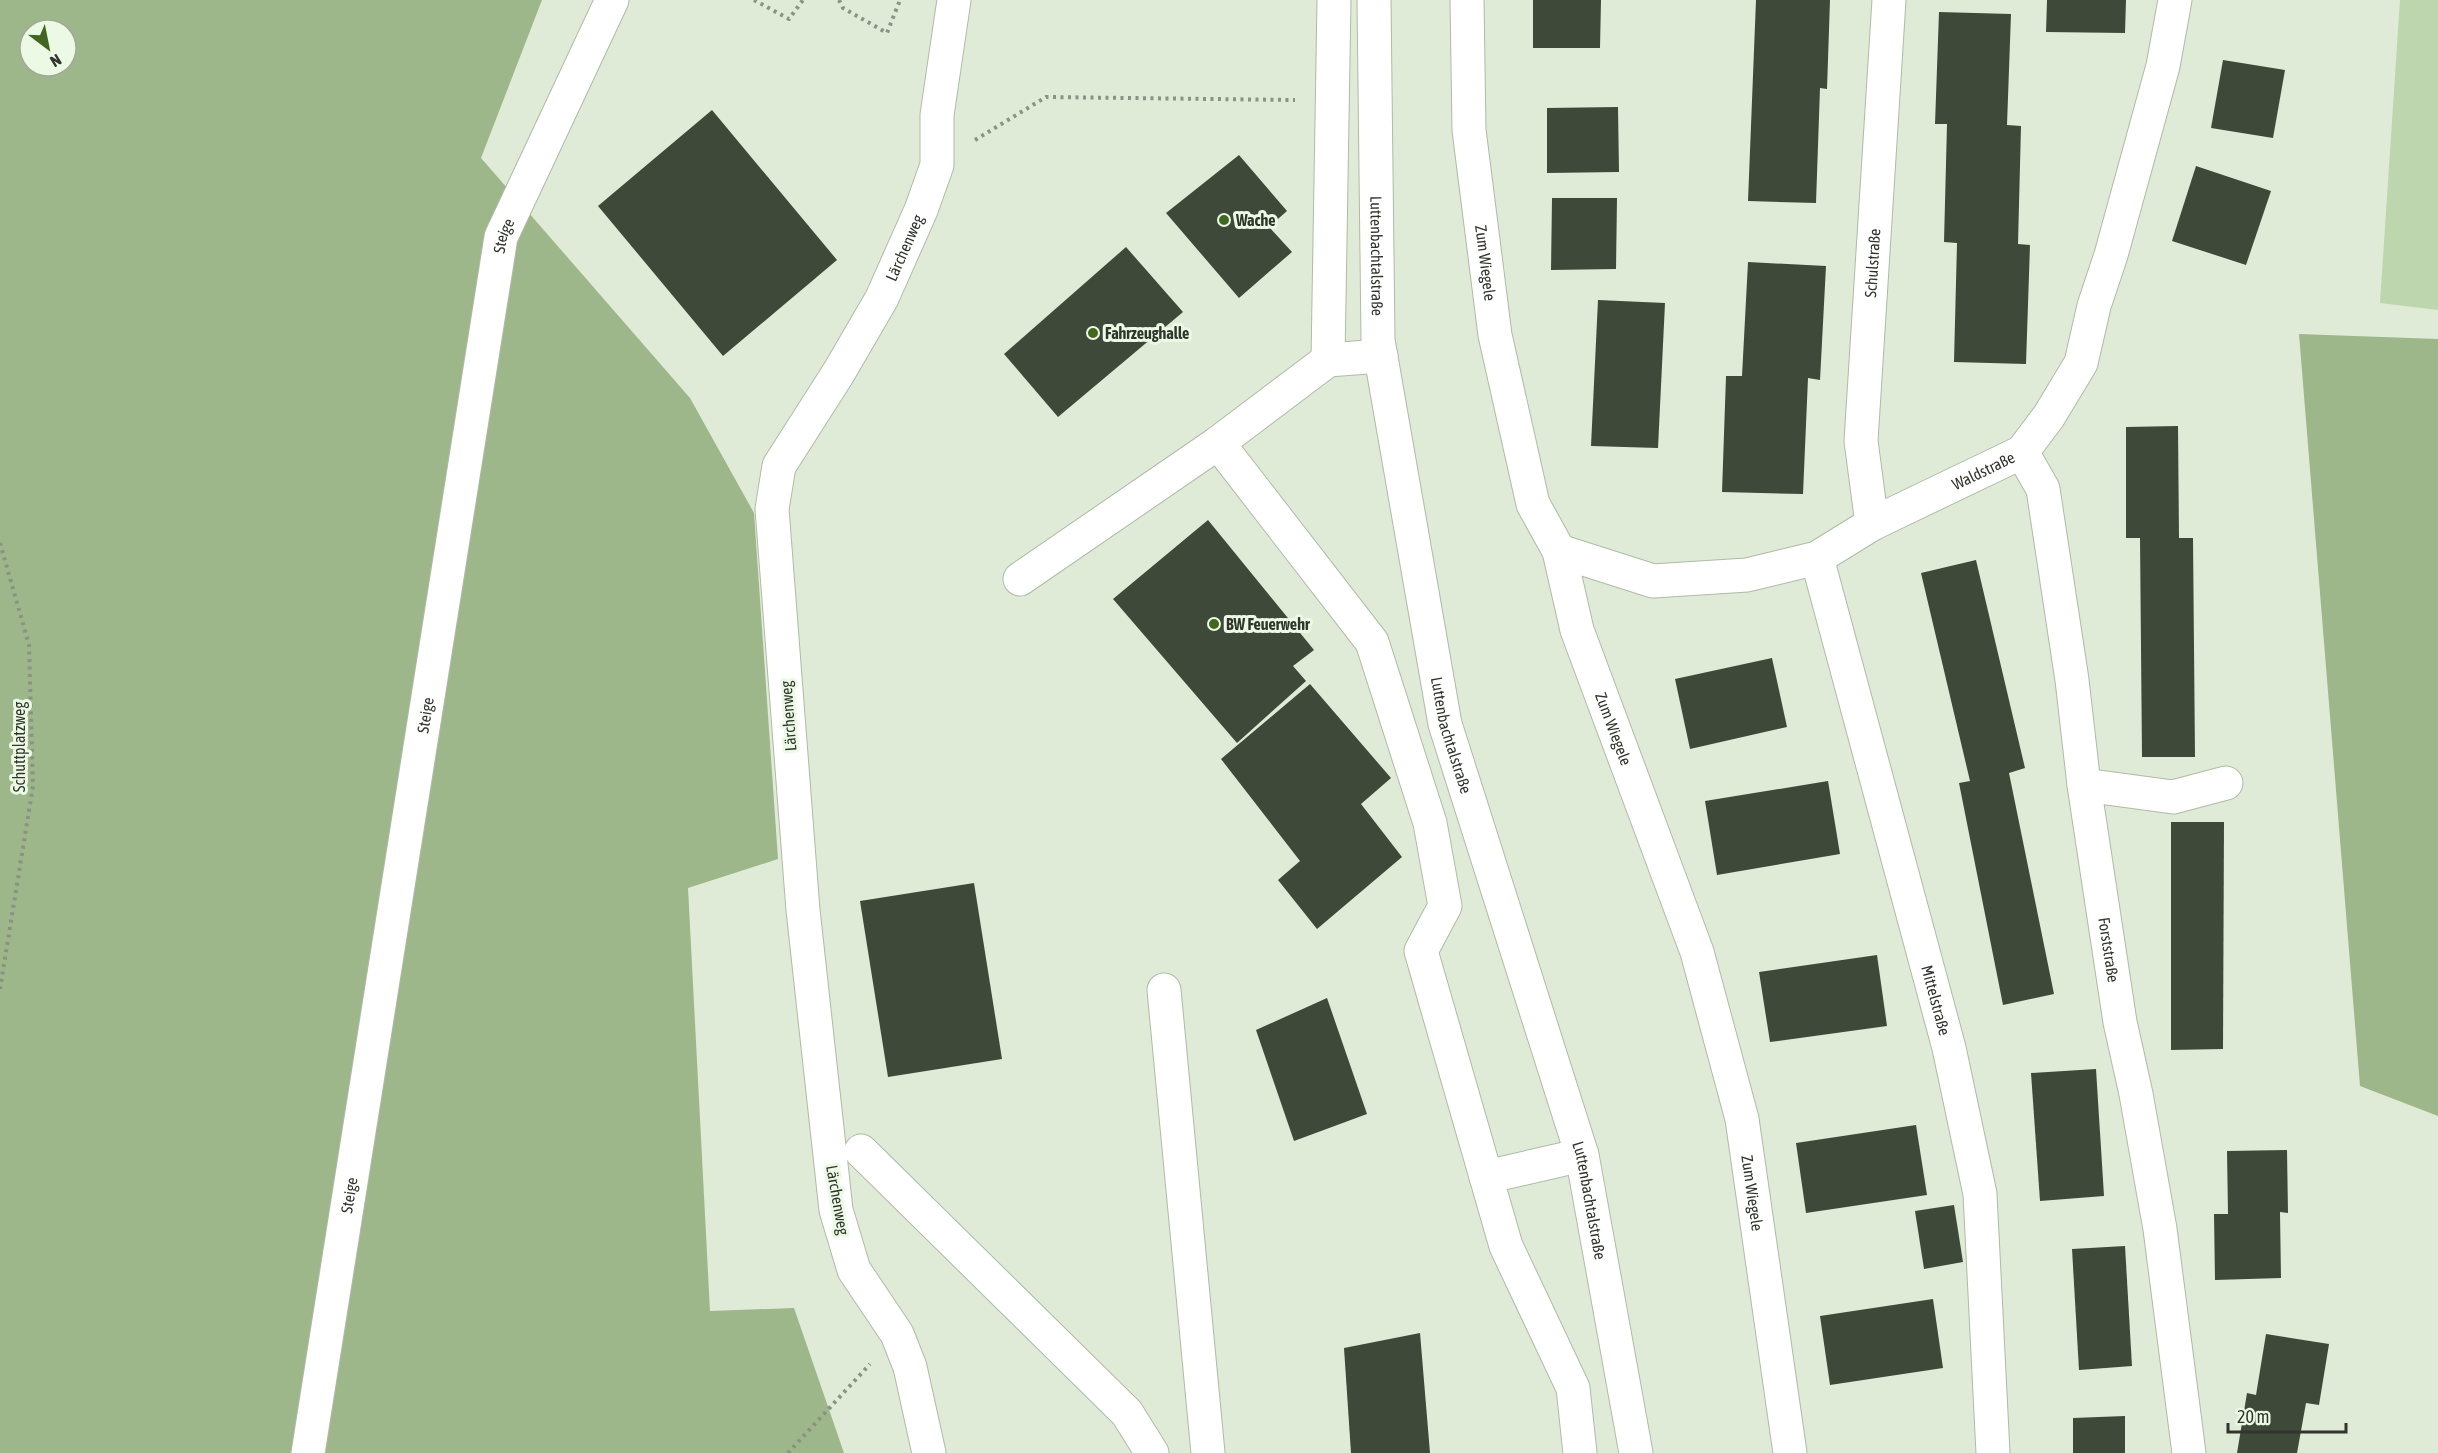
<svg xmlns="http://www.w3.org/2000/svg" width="2438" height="1453" font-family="'Asap Condensed',sans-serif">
  <rect width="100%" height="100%" fill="#dfebd7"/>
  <path fill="#bed6ae" d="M 2400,0 L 2438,0 L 2438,310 L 2380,303 Z"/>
  <g fill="#9db78a" fill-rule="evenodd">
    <path d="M 0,0 L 542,0 L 481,158 L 690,398 L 754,513 L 778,859 L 688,888 L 710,1311 L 794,1308 L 844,1453 L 0,1453 ZM 30,30 L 66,30 L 66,66 L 30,66 Z"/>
    <path d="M 2299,334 L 2438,339 L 2438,1116 L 2360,1086 Z"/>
  </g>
  <g fill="#3f4939">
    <path d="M 1533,0 L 1601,0 L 1600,48 L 1533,48 Z"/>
    <path d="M 1756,0 L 1830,0 L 1827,89 L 1820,88 L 1816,203 L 1748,201 Z"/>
    <path d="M 2047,0 L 2126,0 L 2125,33 L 2046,32 Z"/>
    <path d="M 1939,12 L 2011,14 L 2007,125 L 2021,126 L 2018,244 L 2030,245 L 2026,364 L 1954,362 L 1957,243 L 1944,242 L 1947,124 L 1935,124 Z"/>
    <path d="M 2223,60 L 2285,70 L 2273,138 L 2211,128 Z"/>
    <path d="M 1618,107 L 1619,172 L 1547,173 L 1547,108 Z"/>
    <path d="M 712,110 L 837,260 L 723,356 L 598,206 Z"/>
    <path d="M 1239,155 L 1287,211 L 1269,227 L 1292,252 L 1239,298 L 1166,213 Z"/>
    <path d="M 2196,166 L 2271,191 L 2246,265 L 2172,241 Z"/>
    <path d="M 1552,198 L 1617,198 L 1616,269 L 1551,270 Z"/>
    <path d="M 1126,247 L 1183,312 L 1058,417 L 1004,354 Z"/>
    <path d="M 1748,262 L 1826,266 L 1820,380 L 1808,378 L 1803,494 L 1722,492 L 1726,376 L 1742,376 Z"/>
    <path d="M 1598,300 L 1665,303 L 1658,448 L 1591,446 Z"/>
    <path d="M 2178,426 L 2179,538 L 2193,538 L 2195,757 L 2142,757 L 2140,538 L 2126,538 L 2126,427 Z"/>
    <path d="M 1208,520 L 1314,650 L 1293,666 L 1306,681 L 1237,743 L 1113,599 Z"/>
    <path d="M 1976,560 L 2025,768 L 2009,773 L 2054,994 L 2003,1005 L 1959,783 L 1970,781 L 1921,573 Z"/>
    <path d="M 1772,658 L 1787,727 L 1690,749 L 1675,679 Z"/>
    <path d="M 1310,684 L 1391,778 L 1361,804 L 1402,857 L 1317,929 L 1278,880 L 1300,861 L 1221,759 Z"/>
    <path d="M 1828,781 L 1840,854 L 1717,875 L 1705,801 Z"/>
    <path d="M 2171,822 L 2224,822 L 2223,1049 L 2171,1050 Z"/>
    <path d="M 974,883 L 1002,1059 L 888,1077 L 860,901 Z"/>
    <path d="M 1877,955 L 1887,1026 L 1770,1042 L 1759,972 Z"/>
    <path d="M 1327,998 L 1367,1114 L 1294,1141 L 1256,1030 Z"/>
    <path d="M 2096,1069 L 2104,1196 L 2040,1201 L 2031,1073 Z"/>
    <path d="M 1916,1125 L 1927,1195 L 1806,1213 L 1796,1143 Z"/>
    <path d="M 2287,1150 L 2288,1213 L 2280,1212 L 2281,1278 L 2215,1280 L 2214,1214 L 2228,1214 L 2227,1151 Z"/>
    <path d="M 1954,1205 L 1963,1262 L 1924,1269 L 1915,1211 Z"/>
    <path d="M 2125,1246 L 2132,1366 L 2079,1370 L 2072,1249 Z"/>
    <path d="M 1933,1299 L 1943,1368 L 1830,1385 L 1820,1316 Z"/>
    <path d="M 1420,1333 L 1430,1453 L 1351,1453 L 1344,1348 Z"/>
    <path d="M 2266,1334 L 2329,1344 L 2319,1405 L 2306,1403 L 2297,1453 L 2237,1453 L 2247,1393 L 2256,1395 Z"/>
    <path d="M 2125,1416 L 2125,1453 L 2073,1453 L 2073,1418 Z"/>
  </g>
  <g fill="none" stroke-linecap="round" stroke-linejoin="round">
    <g stroke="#afbaa7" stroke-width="35">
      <g id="minor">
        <path d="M 1334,0 L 1328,360 L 1381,356"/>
        <path id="s1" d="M 1374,0 L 1378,340 L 1445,724 L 1582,1155 L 1636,1453"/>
        <path id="s2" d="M 1467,0 L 1469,130 L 1495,335 L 1533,504 L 1559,551 L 1577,630 L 1697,952 L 1742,1119 L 1790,1453"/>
        <path d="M 1218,443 L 1372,642 L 1430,823 L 1445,906 L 1421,951 L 1506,1246 L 1573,1388 L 1580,1453"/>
        <path id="s3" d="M 2022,452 L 2043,489 L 2072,680 L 2084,785 L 2120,1022 L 2136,1094 L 2160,1229 L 2189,1453"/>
        <path id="s4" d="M 1872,524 L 1861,441 L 1889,0"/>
        <path id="s5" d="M 1559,551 L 1653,581 L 1747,575 L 1817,558 L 1872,524 L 2022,452 L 2049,416 L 2081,363 L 2094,306 L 2111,255 L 2163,66 L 2175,0"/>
        <path id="s6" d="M 1817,558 L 1949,1048 L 1980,1194 L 1993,1453"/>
        <path d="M 1020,579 L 1218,443 L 1328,360"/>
        <path d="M 2084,785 L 2173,797 L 2226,783"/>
        <path d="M 1164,990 L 1208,1453"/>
        <path d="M 861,1151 L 1127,1413 L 1152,1453"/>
        <path d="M 1486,1177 L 1582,1155"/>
        <path id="s7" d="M 308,1453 L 501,237 L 612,0"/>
        <path id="s8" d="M 929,1453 L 910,1367 L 897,1334 L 854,1270 L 836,1210 L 803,910 L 772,509 L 779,466 L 839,372 L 882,298 L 921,210 L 937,165 L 937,115 L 954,0"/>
      </g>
    </g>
    <g stroke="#8a9284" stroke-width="4" stroke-dasharray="3 4.5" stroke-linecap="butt">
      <path d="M 754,0 L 789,19 L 803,0"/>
      <path d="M 839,0 L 843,8 L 887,33 L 900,0"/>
      <path d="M 975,140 L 1046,97 L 1295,100"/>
      <path d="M 0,543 L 29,645 L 33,786 L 0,989"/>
      <path d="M 788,1453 L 870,1364"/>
    </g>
    <use href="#minor" stroke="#fff" stroke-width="33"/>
  </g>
  <g fill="#426720" stroke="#ecf9e4" stroke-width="2">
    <circle cx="1224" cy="220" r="6"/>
    <circle cx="1093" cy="333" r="6"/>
    <circle cx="1214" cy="624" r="6"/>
  </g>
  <g text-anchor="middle" stroke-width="6" stroke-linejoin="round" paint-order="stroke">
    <g font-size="16" font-weight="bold" fill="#30352d" stroke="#ecf9e4" text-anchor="start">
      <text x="1236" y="226">Wache</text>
      <text x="1105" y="339">Fahrzeughalle</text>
      <text x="1226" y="630">BW Feuerwehr</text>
    </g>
    <g font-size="16" fill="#30352d" stroke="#ecf9e4">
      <text dy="6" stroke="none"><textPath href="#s7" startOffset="1233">Steige</textPath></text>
      <text dy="6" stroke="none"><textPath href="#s8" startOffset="1263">Lärchenweg</textPath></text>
      <text dy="6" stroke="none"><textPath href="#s1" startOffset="256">Luttenbachtalstraße</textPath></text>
      <text dy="6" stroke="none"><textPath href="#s2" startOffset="264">Zum Wiegele</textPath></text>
      <text dy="6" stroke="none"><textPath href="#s4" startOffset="262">Schulstraße</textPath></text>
      <text dy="6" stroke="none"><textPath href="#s5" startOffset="453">Waldstraße</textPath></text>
      <text dy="6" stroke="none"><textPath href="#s7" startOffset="747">Steige</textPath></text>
      <text transform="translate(788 716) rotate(-94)" y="6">Lärchenweg</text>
      <text dy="6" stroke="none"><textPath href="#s2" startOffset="750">Zum Wiegele</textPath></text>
      <text dy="6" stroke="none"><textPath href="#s1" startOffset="742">Luttenbachtalstraße</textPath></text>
      <text transform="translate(19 747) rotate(-90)" y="6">Schuttplatzweg</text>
      <text dy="6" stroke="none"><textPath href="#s3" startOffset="508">Forststraße</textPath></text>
      <text dy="6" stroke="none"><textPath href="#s6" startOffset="458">Mittelstraße</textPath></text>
      <text dy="6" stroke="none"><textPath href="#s2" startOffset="1236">Zum Wiegele</textPath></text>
      <text dy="6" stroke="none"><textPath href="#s7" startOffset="261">Steige</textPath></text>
      <text transform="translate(838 1200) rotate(80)" y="6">Lärchenweg</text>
      <text dy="6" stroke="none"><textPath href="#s1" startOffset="1228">Luttenbachtalstraße</textPath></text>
    </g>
  </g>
  <g transform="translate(48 48) rotate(148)"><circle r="28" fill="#ecf9e4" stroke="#a1ab9b" stroke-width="1.5"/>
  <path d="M0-4.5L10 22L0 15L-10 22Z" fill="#426720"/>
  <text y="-9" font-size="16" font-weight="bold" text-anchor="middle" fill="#30352d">N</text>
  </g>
  <path d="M2228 1423v9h118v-9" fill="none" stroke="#30352d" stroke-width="3"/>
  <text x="2237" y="1423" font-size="18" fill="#30352d" stroke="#ecf9e4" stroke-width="4.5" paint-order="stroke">20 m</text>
</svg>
